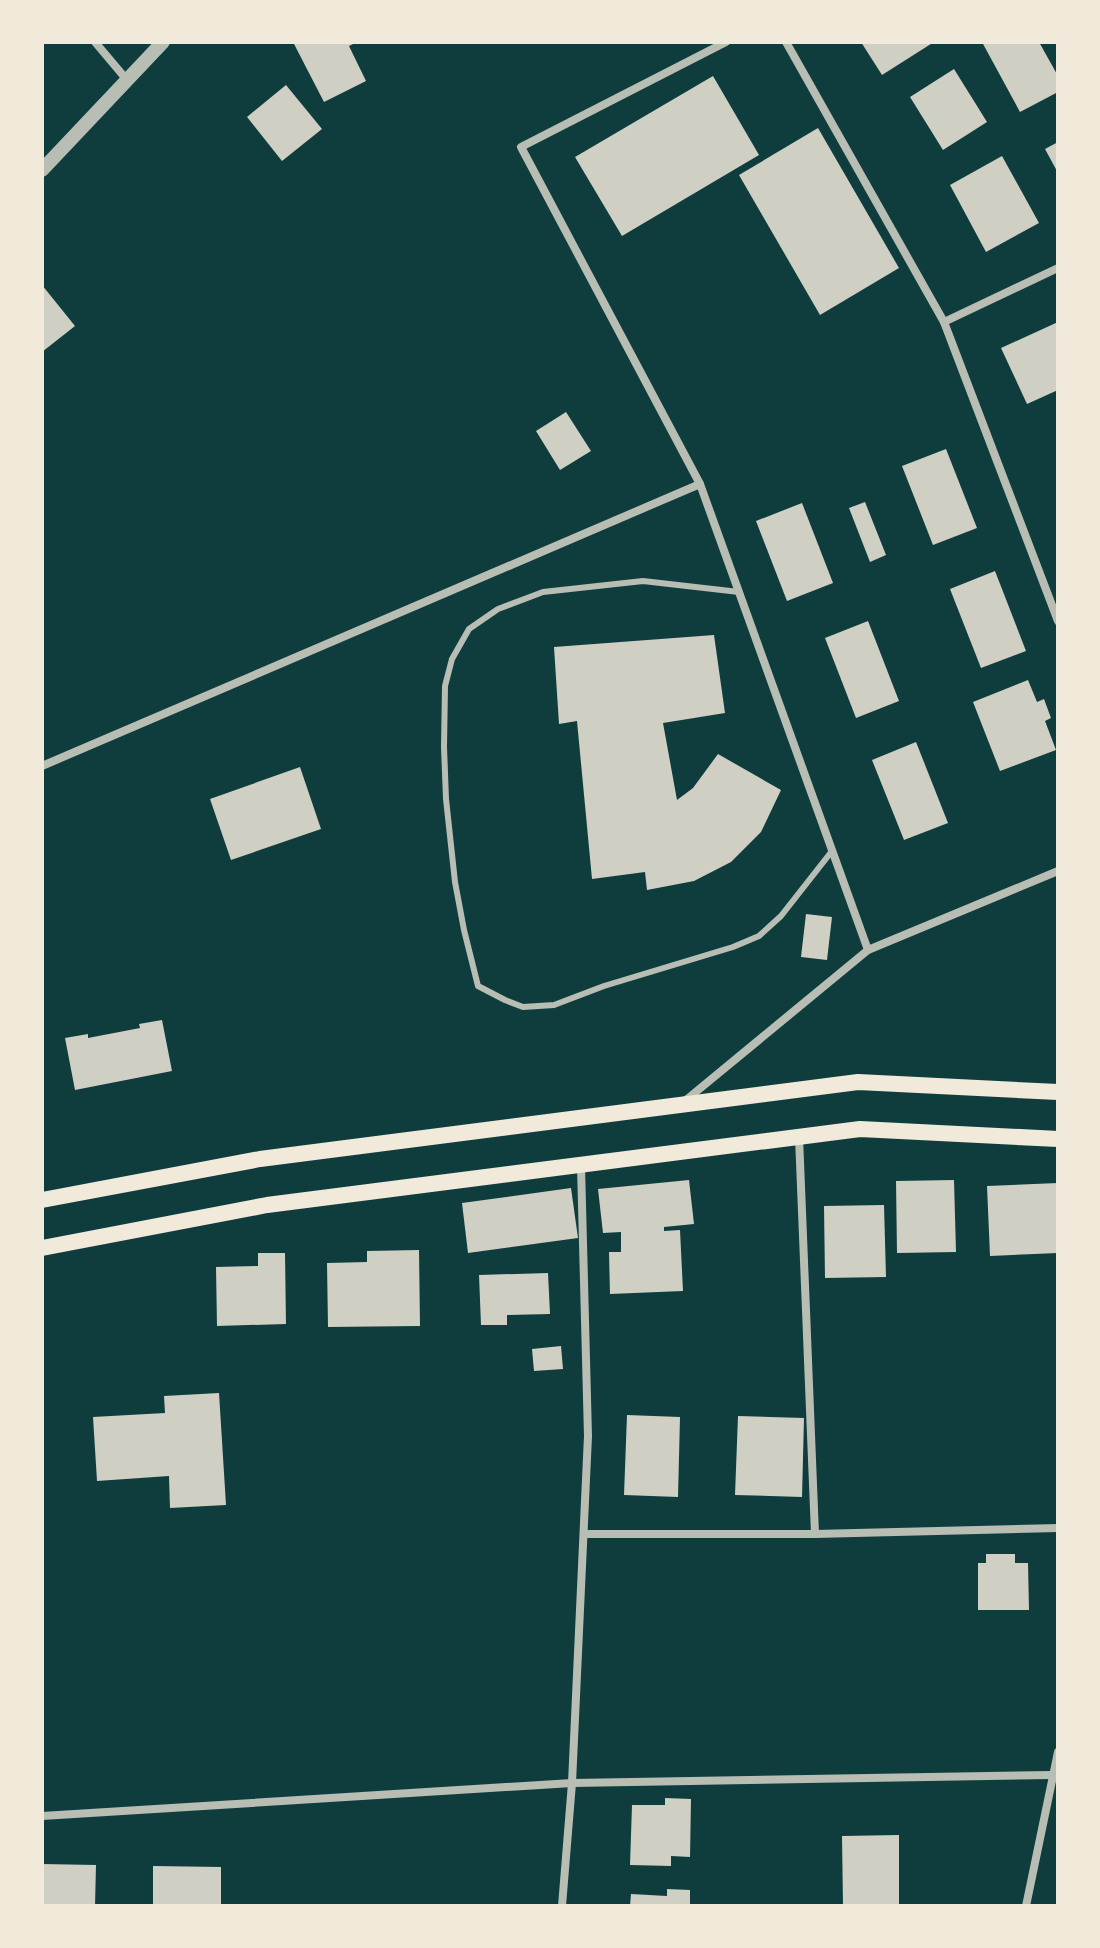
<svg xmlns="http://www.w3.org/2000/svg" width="1100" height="1948" font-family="Mulish,sans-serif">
  <rect width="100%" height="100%" fill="#0f3d3e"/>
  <g fill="#cfcfc3">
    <path d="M 293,42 L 357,42 L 349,46 L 366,81 L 324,102 Z"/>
    <path d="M 861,42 L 934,42 L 882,75 Z"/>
    <path d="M 982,42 L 1039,42 L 1058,76 L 1058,92 L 1020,112 Z"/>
    <path d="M 954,69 L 987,122 L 943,150 L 910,97 Z"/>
    <path d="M 713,76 L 759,155 L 622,236 L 575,157 Z"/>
    <path d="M 286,85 L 322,129 L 282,161 L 247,117 Z"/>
    <path d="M 818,128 L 899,268 L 820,315 L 739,175 Z"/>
    <path d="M 1058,142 L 1058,173 L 1045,149 Z"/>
    <path d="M 1002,156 L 1039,223 L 986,252 L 950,185 Z"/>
    <path d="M 42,285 L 75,326 L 42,352 Z"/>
    <path d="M 1058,322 L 1058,390 L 1027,404 L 1001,348 Z"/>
    <path d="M 566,412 L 591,451 L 560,470 L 536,431 Z"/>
    <path d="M 946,449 L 977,528 L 933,545 L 902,466 Z"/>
    <path d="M 865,502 L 886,555 L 870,562 L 849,508 Z"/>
    <path d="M 802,503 L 833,583 L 787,601 L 756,521 Z"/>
    <path d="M 995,571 L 1026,651 L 981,668 L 950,589 Z"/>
    <path d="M 868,621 L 899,701 L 856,718 L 825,638 Z"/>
    <path d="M 714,635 L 725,713 L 663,723 L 677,800 L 693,788 L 718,754 L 781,790 L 761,832 L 731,862 L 694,881 L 647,890 L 645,872 L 592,879 L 577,721 L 559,724 L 554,647 Z"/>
    <path d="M 1028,680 L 1037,702 L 1044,699 L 1051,718 L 1045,721 L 1056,750 L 1000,771 L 973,702 Z"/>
    <path d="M 916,742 L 948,823 L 904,840 L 872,760 Z"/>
    <path d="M 300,767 L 321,829 L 231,860 L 210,799 Z"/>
    <path d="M 806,914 L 832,917 L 827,960 L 801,957 Z"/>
    <path d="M 162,1020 L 172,1071 L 75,1090 L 65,1038 L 88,1034 L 88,1038 L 140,1028 L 139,1024 Z"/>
    <path d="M 689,1180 L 694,1224 L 664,1227 L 664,1231 L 680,1230 L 683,1291 L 610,1294 L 609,1252 L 621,1252 L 621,1232 L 603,1233 L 598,1189 Z"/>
    <path d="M 954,1180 L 956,1252 L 897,1253 L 896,1181 Z"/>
    <path d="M 1058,1183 L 1058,1253 L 990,1256 L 987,1186 Z"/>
    <path d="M 571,1188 L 578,1238 L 468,1253 L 462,1203 Z"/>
    <path d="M 884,1205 L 886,1277 L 825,1278 L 824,1206 Z"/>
    <path d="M 419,1250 L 420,1326 L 328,1327 L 327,1263 L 367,1262 L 367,1251 Z"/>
    <path d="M 258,1253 L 285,1253 L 286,1324 L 217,1326 L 216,1267 L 258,1266 Z"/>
    <path d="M 548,1273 L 550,1314 L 507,1315 L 507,1325 L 481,1325 L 479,1275 Z"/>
    <path d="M 561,1346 L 563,1369 L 534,1371 L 532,1349 Z"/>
    <path d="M 219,1393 L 226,1505 L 170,1508 L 169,1476 L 97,1481 L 93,1417 L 165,1413 L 164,1396 Z"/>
    <path d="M 627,1415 L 680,1417 L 678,1497 L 624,1495 Z"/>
    <path d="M 738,1416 L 804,1418 L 802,1497 L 735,1495 Z"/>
    <path d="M 986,1554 L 1015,1554 L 1015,1563 L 1028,1563 L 1029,1610 L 978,1610 L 978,1563 L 986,1563 Z"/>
    <path d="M 665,1798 L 691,1799 L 690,1857 L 671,1856 L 671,1866 L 630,1865 L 632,1805 L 665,1805 Z"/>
    <path d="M 899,1835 L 899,1906 L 843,1906 L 842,1836 Z"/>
    <path d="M 42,1864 L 96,1865 L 95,1906 L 42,1906 Z"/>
    <path d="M 153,1866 L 221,1867 L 221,1906 L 153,1906 Z"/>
    <path d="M 667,1889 L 690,1890 L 690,1906 L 630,1906 L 631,1894 L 667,1896 Z"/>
  </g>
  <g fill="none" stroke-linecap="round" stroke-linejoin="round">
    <path stroke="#b8beb3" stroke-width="6" d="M 739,592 L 643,581 L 543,592 L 498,609 L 469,629 L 452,659 L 445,686 L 444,747 L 446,799 L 455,882 L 464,930 L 478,986 L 505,1000 L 523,1007 L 554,1005 L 604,986 L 733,947 L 759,936 L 781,916 L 832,851"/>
    <g stroke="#b8beb3" stroke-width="8">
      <path d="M 95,42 L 127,80"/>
      <path d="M 726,42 L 521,147 L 700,484 L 868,950"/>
      <path d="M 786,42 L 944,322 L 1058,621"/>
      <path d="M 944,322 L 1058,268"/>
      <path d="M 42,766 L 700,484"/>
      <path d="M 686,1100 L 868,950 L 1058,871"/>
      <path d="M 799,1137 L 815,1534"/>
      <path d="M 584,1534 L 815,1534 L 1058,1528"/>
      <path d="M 42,1816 L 572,1783 L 1053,1775"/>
      <path d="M 562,1906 L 572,1783 L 588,1436 L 581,1166"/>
      <path d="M 1026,1906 L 1058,1752"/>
    </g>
    <path stroke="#b8beb3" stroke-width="14" d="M 42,170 L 163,42"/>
    <g stroke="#f1e9da" stroke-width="16">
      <path d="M 42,1200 L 260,1159 L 858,1082 L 1058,1092"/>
      <path d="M 42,1248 L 267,1205 L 860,1129 L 1058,1139"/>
    </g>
  </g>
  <rect width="1100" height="1948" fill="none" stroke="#f1e9da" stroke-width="88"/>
</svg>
